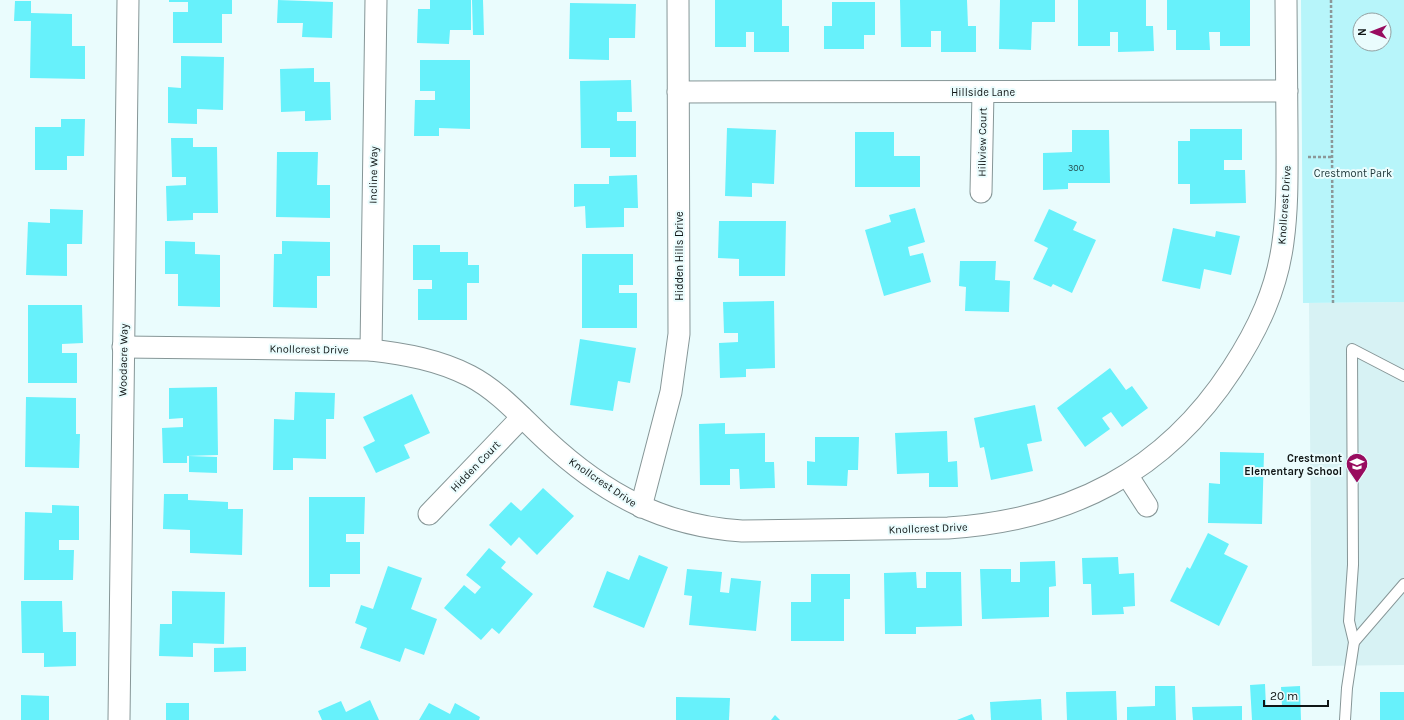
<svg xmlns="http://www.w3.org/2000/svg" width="1404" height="720" font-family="Karla,sans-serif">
  <rect width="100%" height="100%" fill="#eafcfd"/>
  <path fill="#d7f2f4" d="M 1404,302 L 1404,665 L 1312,666 L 1309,303 Z"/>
  <path fill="#b7f5fa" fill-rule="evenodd" d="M 1301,0 L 1404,0 L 1404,302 L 1303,303 ZM 1360,20 L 1384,20 L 1384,44 L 1360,44 Z"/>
  <g fill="#67f1fb">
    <path d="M 169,0 L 232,0 L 232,14 L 222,14 L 222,43 L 173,43 L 173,12 L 188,12 L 188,2 L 169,2 Z"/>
    <path d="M 278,0 L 333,2 L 332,38 L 302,37 L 303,23 L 277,23 Z"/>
    <path d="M 430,0 L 471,0 L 471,30 L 450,30 L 449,44 L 417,43 L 418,9 L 430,9 Z"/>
    <path d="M 472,0 L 483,0 L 484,35 L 473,35 Z"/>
    <path d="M 715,0 L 782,0 L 782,26 L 789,26 L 789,52 L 754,52 L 754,32 L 746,32 L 746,47 L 715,47 Z"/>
    <path d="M 900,0 L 967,0 L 968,26 L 976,26 L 976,52 L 941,52 L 941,31 L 931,31 L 931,47 L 901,47 Z"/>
    <path d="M 1000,0 L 1055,0 L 1055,22 L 1032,22 L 1031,50 L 999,49 Z"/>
    <path d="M 1078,0 L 1146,0 L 1146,26 L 1153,26 L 1154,51 L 1118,52 L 1118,32 L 1110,32 L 1110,46 L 1078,46 Z"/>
    <path d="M 1167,0 L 1250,0 L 1250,46 L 1220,46 L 1220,32 L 1209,32 L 1210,50 L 1176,50 L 1176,30 L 1167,30 Z"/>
    <path d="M 15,1 L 31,1 L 31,13 L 72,14 L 72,46 L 85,46 L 85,79 L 30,78 L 31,21 L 14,21 Z"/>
    <path d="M 832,2 L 875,2 L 875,35 L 864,35 L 864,49 L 824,49 L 824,26 L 832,26 Z"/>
    <path d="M 570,3 L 636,4 L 635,38 L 609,38 L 609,60 L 569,59 Z"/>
    <path d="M 181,56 L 224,57 L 223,110 L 197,109 L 197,124 L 168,123 L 168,87 L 181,88 Z"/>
    <path d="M 420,60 L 470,60 L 470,129 L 439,128 L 439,136 L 414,136 L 415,100 L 435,100 L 435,91 L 420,91 Z"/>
    <path d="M 314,68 L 314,82 L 330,82 L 331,120 L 305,121 L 305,111 L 281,112 L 280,69 Z"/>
    <path d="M 631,80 L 632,112 L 617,112 L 617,121 L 636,121 L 636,157 L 610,157 L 610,148 L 581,148 L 580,81 Z"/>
    <path d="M 61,119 L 85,119 L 84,156 L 67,156 L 67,170 L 35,170 L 35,127 L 61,127 Z"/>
    <path d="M 727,128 L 776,130 L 774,184 L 752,183 L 752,197 L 725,196 Z"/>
    <path d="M 1190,129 L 1242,129 L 1242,160 L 1224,160 L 1224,170 L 1245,170 L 1246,203 L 1190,204 L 1190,184 L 1178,184 L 1178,141 L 1190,141 Z"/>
    <path d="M 1072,130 L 1109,130 L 1110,183 L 1068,183 L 1068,189 L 1043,190 L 1043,153 L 1072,152 Z"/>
    <path d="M 855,132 L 894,132 L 894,156 L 920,156 L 920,187 L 855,187 Z"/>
    <path d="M 171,138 L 193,138 L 193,147 L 217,147 L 218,213 L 193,213 L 193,220 L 167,221 L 166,186 L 186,185 L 186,177 L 172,177 Z"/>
    <path d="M 277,152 L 318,152 L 317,185 L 330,185 L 330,218 L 276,217 Z"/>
    <path d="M 637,175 L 638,208 L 624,208 L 624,227 L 586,228 L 585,206 L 574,207 L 574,184 L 609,184 L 609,176 Z"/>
    <path d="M 915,208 L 925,242 L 908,247 L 910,256 L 923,253 L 931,282 L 884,296 L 865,230 L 891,222 L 889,215 Z"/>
    <path d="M 50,209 L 83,210 L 82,244 L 67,244 L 67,276 L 26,275 L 28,222 L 50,223 Z"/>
    <path d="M 1049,209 L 1077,222 L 1073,230 L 1096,240 L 1072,293 L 1053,284 L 1051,287 L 1033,279 L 1048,248 L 1034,241 Z"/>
    <path d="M 719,221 L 786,221 L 785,276 L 739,276 L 739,259 L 718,258 Z"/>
    <path d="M 1173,228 L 1215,237 L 1216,231 L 1240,236 L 1231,275 L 1204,269 L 1200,289 L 1162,281 Z"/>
    <path d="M 165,241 L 195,242 L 195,254 L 220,255 L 220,307 L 178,306 L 178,274 L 165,274 Z"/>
    <path d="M 282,241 L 330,242 L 330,276 L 317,276 L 317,308 L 273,307 L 274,254 L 282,254 Z"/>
    <path d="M 413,245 L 440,245 L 440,252 L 468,252 L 468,265 L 479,265 L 479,283 L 467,283 L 467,320 L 418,320 L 418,289 L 432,289 L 432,280 L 413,280 Z"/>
    <path d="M 582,254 L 633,254 L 633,285 L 619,285 L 619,293 L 637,293 L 637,328 L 582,328 Z"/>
    <path d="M 960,261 L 996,261 L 995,280 L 1010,281 L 1009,312 L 965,311 L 966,287 L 959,286 Z"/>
    <path d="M 774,301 L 775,368 L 746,369 L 746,377 L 720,378 L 719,343 L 738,342 L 738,333 L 724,333 L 723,302 Z"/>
    <path d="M 28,305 L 82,305 L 83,343 L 62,344 L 62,353 L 77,353 L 77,383 L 28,383 Z"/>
    <path d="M 580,339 L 636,348 L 630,383 L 618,381 L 613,411 L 570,405 Z"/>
    <path d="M 1110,368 L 1126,390 L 1132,386 L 1148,408 L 1122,427 L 1111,412 L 1102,418 L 1110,429 L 1085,447 L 1057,408 Z"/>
    <path d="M 217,387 L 218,455 L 185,456 L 187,456 L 187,463 L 163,463 L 162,428 L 183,427 L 183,418 L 169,419 L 169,388 Z"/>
    <path d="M 295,392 L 335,393 L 334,419 L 326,419 L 326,459 L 293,458 L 293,470 L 273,470 L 274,419 L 294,420 Z"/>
    <path d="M 412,394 L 430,433 L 404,445 L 410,458 L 376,473 L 363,447 L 375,441 L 363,417 Z"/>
    <path d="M 26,397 L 76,398 L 76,434 L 80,434 L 79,468 L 25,467 Z"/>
    <path d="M 1035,405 L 1042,441 L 1027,444 L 1033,471 L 991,480 L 984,447 L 980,448 L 974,418 Z"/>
    <path d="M 725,423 L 725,434 L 765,433 L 765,462 L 774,462 L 775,488 L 740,489 L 739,469 L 730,469 L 730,485 L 700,485 L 699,424 Z"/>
    <path d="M 947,431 L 948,462 L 957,461 L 958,487 L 929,487 L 929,473 L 897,474 L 895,433 Z"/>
    <path d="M 815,437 L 859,437 L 858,470 L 848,470 L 847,486 L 807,485 L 807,461 L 815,462 Z"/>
    <path d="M 1220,452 L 1264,453 L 1262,524 L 1208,523 L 1209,483 L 1220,484 Z"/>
    <path d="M 189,456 L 217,457 L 217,473 L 189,472 Z"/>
    <path d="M 543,488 L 574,516 L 537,555 L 519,537 L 511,546 L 489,525 L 511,502 L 521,511 Z"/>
    <path d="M 164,494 L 188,494 L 188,500 L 228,502 L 228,509 L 243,509 L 242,555 L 190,553 L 190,530 L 163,529 Z"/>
    <path d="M 309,497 L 365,497 L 364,534 L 346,534 L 346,542 L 360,542 L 360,574 L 330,574 L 330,587 L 309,587 Z"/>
    <path d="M 52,505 L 79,506 L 79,540 L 59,540 L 59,550 L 74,550 L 73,580 L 24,580 L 25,512 L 52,513 Z"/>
    <path d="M 1208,533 L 1229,544 L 1224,554 L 1248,566 L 1219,626 L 1170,601 L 1187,567 L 1190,569 Z"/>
    <path d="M 489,548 L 506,562 L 501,568 L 533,594 L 499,634 L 492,628 L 481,640 L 444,608 L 464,585 L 475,594 L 481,587 L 466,575 Z"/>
    <path d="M 639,555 L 668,567 L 644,628 L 593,607 L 607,571 L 629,580 Z"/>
    <path d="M 1118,557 L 1119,574 L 1134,573 L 1135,606 L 1123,607 L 1124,614 L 1092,615 L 1091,584 L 1083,584 L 1082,558 Z"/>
    <path d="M 1055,561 L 1056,586 L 1049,587 L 1049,617 L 982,619 L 980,569 L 1011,569 L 1011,582 L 1020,582 L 1020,562 Z"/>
    <path d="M 388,566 L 422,578 L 411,609 L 437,619 L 424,655 L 405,648 L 400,662 L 360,648 L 367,628 L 355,623 L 361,605 L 373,609 Z"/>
    <path d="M 687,569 L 722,572 L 720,592 L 729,593 L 731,578 L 761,581 L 756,631 L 689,625 L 692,596 L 684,595 Z"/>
    <path d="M 916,572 L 917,588 L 926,588 L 926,572 L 961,572 L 962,626 L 916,627 L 916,634 L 885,634 L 884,573 Z"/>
    <path d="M 811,574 L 850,574 L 850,599 L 844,599 L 844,641 L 791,641 L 791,602 L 811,602 Z"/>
    <path d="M 172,591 L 225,592 L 224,644 L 193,643 L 193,657 L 159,656 L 160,624 L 172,624 Z"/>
    <path d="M 21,601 L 62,601 L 63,632 L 76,632 L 76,666 L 44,667 L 44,653 L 22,653 Z"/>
    <path d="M 246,647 L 246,671 L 214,672 L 214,648 Z"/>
    <path d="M 1265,684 L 1266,707 L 1282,706 L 1281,687 L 1300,686 L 1301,720 L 1252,720 L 1250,685 Z"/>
    <path d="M 1155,686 L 1175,686 L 1176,720 L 1127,720 L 1127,707 L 1155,706 Z"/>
    <path d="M 1116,691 L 1117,720 L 1067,720 L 1066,692 Z"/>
    <rect x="1380" y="692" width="24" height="28"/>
    <path d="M 21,695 L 49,696 L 49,720 L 21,720 Z"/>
    <path d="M 676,697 L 730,698 L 729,720 L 676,720 Z"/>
    <path d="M 1041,699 L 1042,720 L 991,720 L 990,702 Z"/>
    <path d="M 370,700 L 379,720 L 322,720 L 318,711 L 341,701 L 346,712 Z"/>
    <rect x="166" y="703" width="23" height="17"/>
    <path d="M 429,703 L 450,714 L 455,703 L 480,717 L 479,720 L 419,720 Z"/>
    <path d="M 1242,706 L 1242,720 L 1193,720 L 1192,707 Z"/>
    <path d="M 972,714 L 975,720 L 957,720 Z"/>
    <path d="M 775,715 L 780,720 L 771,720 Z"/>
  </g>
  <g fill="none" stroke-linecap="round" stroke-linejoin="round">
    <g stroke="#869697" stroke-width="12">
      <g id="lane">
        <path d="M 1354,642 L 1404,584"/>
        <path d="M 1345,720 L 1347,688 L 1354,642 L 1349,621 L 1353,565 L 1352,349 L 1404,376"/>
      </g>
    </g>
    <g stroke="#869697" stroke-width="23">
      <g id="street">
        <path d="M 678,92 L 1287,91"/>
        <path d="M 981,192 L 983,92"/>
        <path d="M 123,347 L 371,350 C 405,354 439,360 470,376 C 499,391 522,418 546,440 C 604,494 663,526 742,531 L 948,528 C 1070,520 1165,472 1232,369 C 1258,329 1277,289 1283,242 C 1288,206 1287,170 1287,134 C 1287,89 1286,45 1286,0"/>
        <path d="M 371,350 L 376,0"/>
        <path d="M 1127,475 L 1147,506"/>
        <path d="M 641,507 L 671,392 L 679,334 L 678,0"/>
        <path d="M 429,514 L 522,417"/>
        <path d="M 119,720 L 128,0"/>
      </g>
    </g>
    <g stroke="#8c9899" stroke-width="2.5" stroke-dasharray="3 2" stroke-linecap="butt">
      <path d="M 1331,0 L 1333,303"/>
      <path d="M 1308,157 L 1332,157"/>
    </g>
    <use href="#lane" stroke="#fff" stroke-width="10"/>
    <use href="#street" stroke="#fff" stroke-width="21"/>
  </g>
  <defs>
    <g id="school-pin" transform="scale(1.15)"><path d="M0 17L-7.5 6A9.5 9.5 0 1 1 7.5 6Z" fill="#980c5f" stroke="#eafcfd"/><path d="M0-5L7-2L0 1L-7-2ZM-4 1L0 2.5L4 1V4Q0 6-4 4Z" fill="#fff"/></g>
  </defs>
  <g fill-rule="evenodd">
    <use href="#school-pin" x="1357" y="464"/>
  </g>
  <g text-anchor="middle" stroke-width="4" stroke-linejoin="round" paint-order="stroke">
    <g font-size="9" fill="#264d4f">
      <text x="1076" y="171">300</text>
    </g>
    <g font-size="11" fill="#101616" stroke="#eafcfd">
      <text x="983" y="96">Hillside Lane</text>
      <text transform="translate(982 142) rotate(-89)" y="4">Hillview Court</text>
      <text transform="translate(373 175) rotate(-89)" y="4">Incline Way</text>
      <text transform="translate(1284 205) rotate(-86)" y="4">Knollcrest Drive</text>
      <text transform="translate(679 256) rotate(-90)" y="4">Hidden Hills Drive</text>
      <text transform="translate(309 349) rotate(1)" y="4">Knollcrest Drive</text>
      <text transform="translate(123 360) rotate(-89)" y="4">Woodacre Way</text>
      <text transform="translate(475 466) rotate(-46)" y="4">Hidden Court</text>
      <text transform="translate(603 482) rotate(34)" y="4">Knollcrest Drive</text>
      <text transform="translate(928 528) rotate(-2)" y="4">Knollcrest Drive</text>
    </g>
    <g font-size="11" fill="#21393b" stroke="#eafcfd">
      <text x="1353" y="177">Crestmont Park</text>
    </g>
    <g font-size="11" font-weight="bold" fill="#101616" stroke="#eafcfd" text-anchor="end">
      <text x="1342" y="462">Crestmont<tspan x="1342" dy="13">Elementary School</tspan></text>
    </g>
  </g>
  <g transform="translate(1372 32) rotate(270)"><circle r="19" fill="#eafcfd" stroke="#93a0a1"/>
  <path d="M0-3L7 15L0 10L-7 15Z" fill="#980c5f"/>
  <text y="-6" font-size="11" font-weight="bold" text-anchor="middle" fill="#101616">N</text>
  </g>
  <path d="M1264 700v6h64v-6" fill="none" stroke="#101616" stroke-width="2"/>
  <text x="1270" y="700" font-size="12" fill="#101616" stroke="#eafcfd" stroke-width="3" paint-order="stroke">20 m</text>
</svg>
